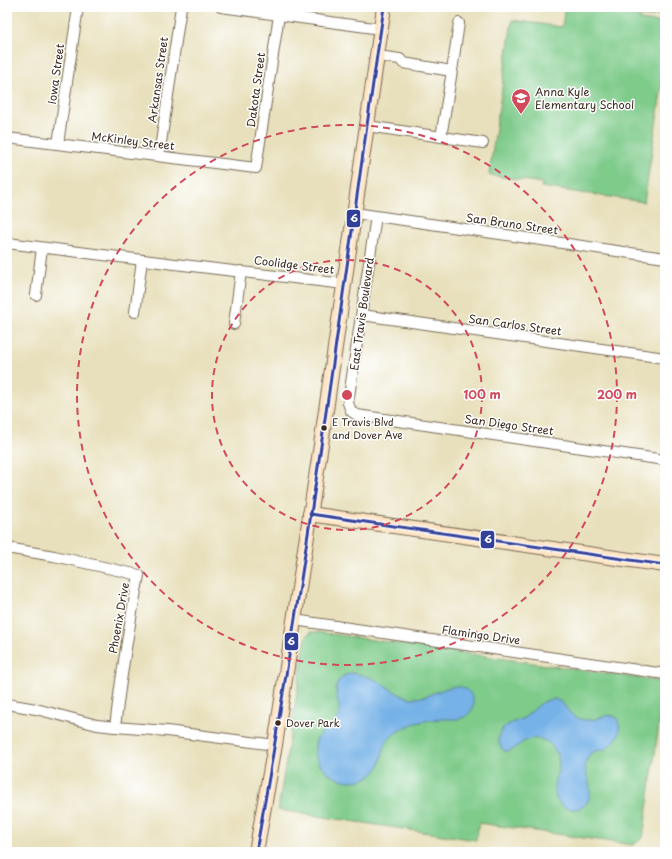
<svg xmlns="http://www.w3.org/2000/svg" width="672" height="859" font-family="'Playpen Sans',sans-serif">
  <rect width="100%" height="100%" fill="#fff"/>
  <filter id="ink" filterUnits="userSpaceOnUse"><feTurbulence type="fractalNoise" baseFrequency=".025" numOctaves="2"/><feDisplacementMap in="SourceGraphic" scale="8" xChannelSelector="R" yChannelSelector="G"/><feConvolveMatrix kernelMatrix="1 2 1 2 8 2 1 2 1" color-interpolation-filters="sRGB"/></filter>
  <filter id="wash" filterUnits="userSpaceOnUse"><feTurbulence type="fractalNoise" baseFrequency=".012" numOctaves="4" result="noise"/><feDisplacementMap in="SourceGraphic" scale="16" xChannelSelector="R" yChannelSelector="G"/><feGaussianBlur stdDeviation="0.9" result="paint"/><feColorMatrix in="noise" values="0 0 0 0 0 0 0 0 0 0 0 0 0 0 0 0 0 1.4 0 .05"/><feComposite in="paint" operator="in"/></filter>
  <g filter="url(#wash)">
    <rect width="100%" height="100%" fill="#e8e0bc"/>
    <g fill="#7ecb8a" stroke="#5c7a54">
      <path d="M 565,7 L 574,7 L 640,17 L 640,20 L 665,23 L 665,67 L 644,202 L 541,187 L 542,183 L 489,175 L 512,20 L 562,27 Z"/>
      <path d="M 642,7 L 665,7 L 665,16 L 653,14 L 653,17 L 641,16 Z"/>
      <path d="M 310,632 L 318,632 L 665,682 L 643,838 L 633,845 L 479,823 L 476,840 L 278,810 L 306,637 Z"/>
    </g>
    <g fill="#76b2e7" stroke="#586e82">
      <path d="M 351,673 C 362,674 373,678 383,684 C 394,691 402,698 415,698 C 432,698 456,677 469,692 C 472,695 474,700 473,706 C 472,710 469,715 464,717 C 459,720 452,719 446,719 C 434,719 419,721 408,726 C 401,729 393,734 388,740 C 382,748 383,759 378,768 C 368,785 340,784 327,772 C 320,766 314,757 315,748 C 315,728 337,730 339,713 C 340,708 338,703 337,698 C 334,685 338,676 351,673 Z"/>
      <path d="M 555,699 C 569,704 566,718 586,720 C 598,721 608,711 617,718 C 622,730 620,737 610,745 C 609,746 607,748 606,749 C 600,752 593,748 588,757 C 579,773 598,788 586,804 C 583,808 577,809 572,809 C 557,809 552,793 555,780 C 556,775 559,771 559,766 C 559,761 558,755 555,751 C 552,746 550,743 545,741 C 525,731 516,753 506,751 C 503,751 501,748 500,745 C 498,743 499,739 499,736 C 502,723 515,723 525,717 C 536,709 540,700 555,699 Z"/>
    </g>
  </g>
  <g filter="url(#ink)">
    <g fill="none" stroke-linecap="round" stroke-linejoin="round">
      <g stroke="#786a55" stroke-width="12">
        <g id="minor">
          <path d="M 221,7 L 381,29"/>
          <path d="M 377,56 L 400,59 L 403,63 L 452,71 L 441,137"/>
          <path d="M 452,71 L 459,23"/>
          <path d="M 367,126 L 483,143"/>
          <path d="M 7,138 L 256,168 L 279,15"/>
          <path d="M 58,144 L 78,7"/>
          <path d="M 159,156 L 181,7"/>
          <path d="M 355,213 L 665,258"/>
          <path d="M 376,216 L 348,403 L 351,411 L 357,415 L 665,460"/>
          <path d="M 7,243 L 175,264 L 344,284"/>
          <path d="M 36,295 L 42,248"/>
          <path d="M 135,312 L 142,260"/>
          <path d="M 362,315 L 665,358"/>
          <path d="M 234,324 L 241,271"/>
          <path d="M 7,548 L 54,556 L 139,575 C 129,626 121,676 115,727"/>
          <path d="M 294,620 L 665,674"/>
          <path d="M 7,704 L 36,709 L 97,725 L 115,727 L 167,731 L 275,745"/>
        </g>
      </g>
      <g stroke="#786a55" stroke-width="16">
        <g id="secondary">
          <path d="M 310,514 L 665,565"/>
          <path d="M 256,852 L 275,745 L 322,438 L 384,7"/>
        </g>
      </g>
      <use href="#minor" stroke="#fff" stroke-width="10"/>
      <use href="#secondary" stroke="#fde5c5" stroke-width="14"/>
      <g stroke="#fff" stroke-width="6">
        <g id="bus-1">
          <path d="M 310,514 L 665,565"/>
          <path d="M 256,852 C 306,572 343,289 384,7"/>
        </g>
      </g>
      <use href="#bus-1" stroke="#324099" stroke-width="3"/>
    </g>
  </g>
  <g fill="none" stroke="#d1495b" stroke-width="2" stroke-dasharray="7 5">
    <circle cx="347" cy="395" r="135"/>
    <circle cx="347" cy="395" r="270"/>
  </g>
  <defs>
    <g id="school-pin" transform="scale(1)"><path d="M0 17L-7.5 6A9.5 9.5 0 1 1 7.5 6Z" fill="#d1495b" stroke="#fff"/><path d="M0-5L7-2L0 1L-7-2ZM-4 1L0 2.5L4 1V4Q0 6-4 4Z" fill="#fff"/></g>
  </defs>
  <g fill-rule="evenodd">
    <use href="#school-pin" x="521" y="98"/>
  </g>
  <g fill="#3b2a1e" stroke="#fff" stroke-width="1.5">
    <circle cx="324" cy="428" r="3.5"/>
    <circle cx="278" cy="723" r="3.5"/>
  </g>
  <g text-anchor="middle" stroke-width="3" stroke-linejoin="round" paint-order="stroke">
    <g font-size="10" fill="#3b2a1e" stroke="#fff" text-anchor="start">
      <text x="332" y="426">E Travis Blvd<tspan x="332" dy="13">and Dover Ave</tspan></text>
      <text x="286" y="727">Dover Park</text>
    </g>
    <g font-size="11" fill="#3b2a1e" stroke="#fff">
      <text transform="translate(56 74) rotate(-82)" y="4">Iowa Street</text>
      <text transform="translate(158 80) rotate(-82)" y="4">Arkansas Street</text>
      <text transform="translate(256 90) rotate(-82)" y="4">Dakota Street</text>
      <text transform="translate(133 141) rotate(7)" y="4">McKinley Street</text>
      <text transform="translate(512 224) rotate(8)" y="4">San Bruno Street</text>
      <text transform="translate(294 265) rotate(7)" y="4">Coolidge Street</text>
      <text transform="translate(362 314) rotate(-82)" y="4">East Travis Boulevard</text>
      <text transform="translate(515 325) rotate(8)" y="4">San Carlos Street</text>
      <text transform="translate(509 425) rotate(8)" y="4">San Diego Street</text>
      <text transform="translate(119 618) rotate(-80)" y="4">Phoenix Drive</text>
      <text transform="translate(481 635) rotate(8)" y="4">Flamingo Drive</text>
    </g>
    <g font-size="11" fill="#3b2a1e" stroke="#fff" text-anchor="start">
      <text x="535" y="96">Anna Kyle<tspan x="535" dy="13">Elementary School</tspan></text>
    </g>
  </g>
  <circle cx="347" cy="395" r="6" fill="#d1495b" stroke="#fff" stroke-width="2"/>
  <g font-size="12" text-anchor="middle" font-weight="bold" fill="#d1495b" stroke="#fff" stroke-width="3" stroke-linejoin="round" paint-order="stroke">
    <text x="482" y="399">100 m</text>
    <text x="617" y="399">200 m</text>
  </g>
  <g stroke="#fff" stroke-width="1.5">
    <rect x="346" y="209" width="15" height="19" rx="4" fill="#324099"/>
    <rect x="480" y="530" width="15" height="19" rx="4" fill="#324099"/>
    <rect x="284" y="632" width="15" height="19" rx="4" fill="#324099"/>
  </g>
  <g font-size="11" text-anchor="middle" font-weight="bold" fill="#fff">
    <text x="354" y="222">6</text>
    <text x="488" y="543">6</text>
    <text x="291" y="645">6</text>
  </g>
  <rect width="672" height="859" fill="none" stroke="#fff" stroke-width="24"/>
</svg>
